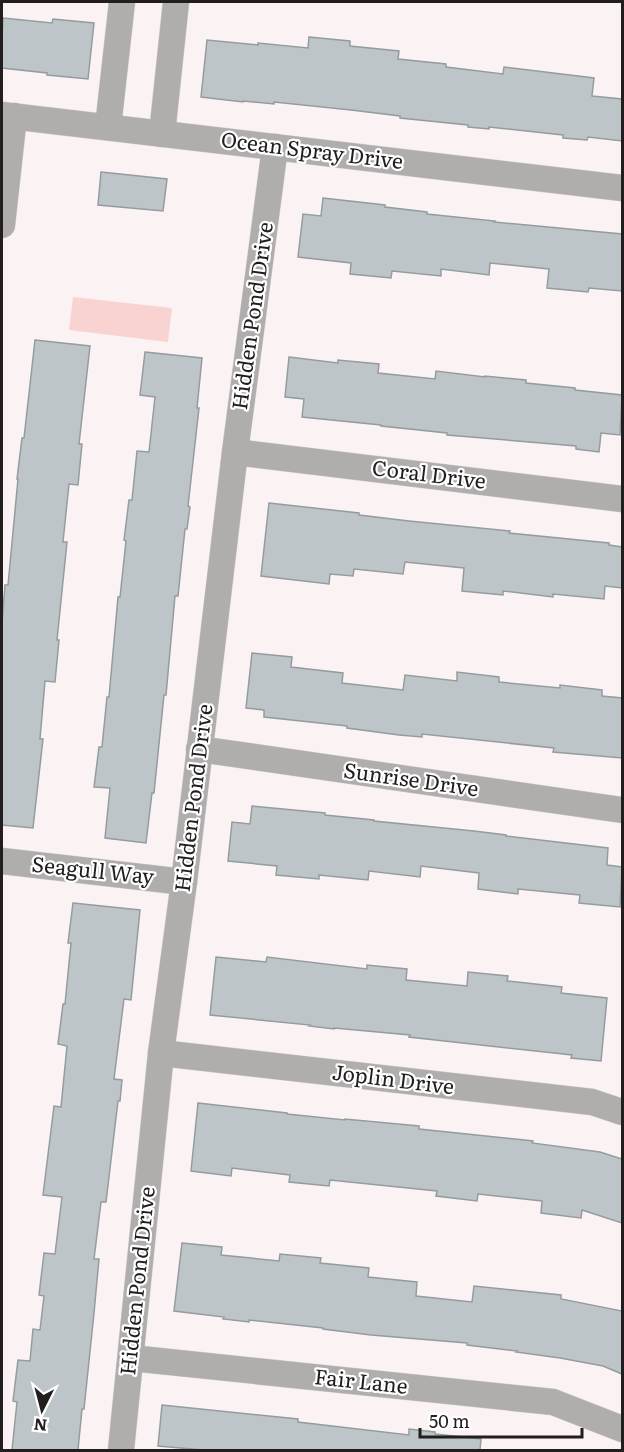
<svg xmlns="http://www.w3.org/2000/svg" width="624" height="1452" font-family="Literata,serif">
  <rect width="100%" height="100%" fill="#fbf3f3"/>
  <path fill="#f9d3d1" d="M 73,297 L 172,308 L 168,342 L 69,330 Z"/>
  <g fill="#bdc5c8" stroke="#959c9f" stroke-width="1.5">
    <path d="M 3,18 L 52,23 L 53,19 L 94,23 L 88,79 L 47,75 L 47,73 L 2,68 L 2,37 Z"/>
    <path d="M 309,37 L 350,41 L 350,46 L 399,51 L 398,59 L 446,64 L 446,67 L 503,74 L 504,67 L 594,78 L 592,96 L 622,99 L 622,141 L 588,137 L 587,140 L 563,138 L 563,135 L 489,127 L 489,129 L 468,127 L 468,125 L 400,118 L 400,116 L 351,110 L 274,102 L 274,104 L 243,101 L 243,102 L 201,97 L 207,40 L 258,45 L 258,43 L 308,48 Z"/>
    <path d="M 101,172 L 167,179 L 163,211 L 98,205 Z"/>
    <path d="M 323,198 L 385,205 L 385,207 L 427,212 L 427,214 L 495,221 L 494,222 L 622,234 L 622,291 L 589,288 L 588,292 L 547,288 L 549,269 L 490,263 L 489,275 L 441,269 L 441,276 L 392,271 L 391,278 L 350,274 L 351,263 L 298,257 L 303,214 L 321,216 Z"/>
    <path d="M 35,340 L 90,346 L 79,444 L 82,444 L 78,485 L 69,484 L 63,542 L 67,542 L 57,640 L 59,640 L 55,682 L 45,681 L 40,739 L 43,739 L 33,828 L 2,825 L 2,623 L 5,585 L 8,585 L 18,479 L 17,479 L 22,438 L 24,438 Z"/>
    <path d="M 145,352 L 202,358 L 197,408 L 199,408 L 188,506 L 190,507 L 187,529 L 185,529 L 178,596 L 175,596 L 166,695 L 164,695 L 154,793 L 152,793 L 146,843 L 105,838 L 110,788 L 94,787 L 99,747 L 102,747 L 107,697 L 109,697 L 118,597 L 120,597 L 126,541 L 124,540 L 129,500 L 132,500 L 137,451 L 149,452 L 155,397 L 140,395 Z"/>
    <path d="M 289,357 L 338,363 L 338,360 L 379,364 L 378,373 L 435,379 L 436,371 L 485,377 L 485,376 L 526,380 L 526,383 L 575,388 L 575,390 L 622,395 L 620,435 L 601,433 L 599,452 L 576,449 L 576,446 L 447,435 L 447,433 L 381,426 L 381,425 L 302,417 L 304,399 L 285,397 Z"/>
    <path d="M 269,503 L 359,513 L 359,515 L 409,521 L 510,531 L 509,533 L 609,543 L 609,545 L 622,547 L 622,588 L 605,586 L 604,599 L 553,594 L 553,597 L 503,591 L 503,595 L 462,591 L 464,568 L 405,562 L 403,574 L 354,569 L 353,576 L 330,574 L 329,584 L 261,576 Z"/>
    <path d="M 252,653 L 292,657 L 291,667 L 343,673 L 342,683 L 403,690 L 405,675 L 457,681 L 457,672 L 499,677 L 499,682 L 560,688 L 560,685 L 602,690 L 602,696 L 622,698 L 622,758 L 553,752 L 554,748 L 422,734 L 422,737 L 399,735 L 347,728 L 347,726 L 264,717 L 264,710 L 246,708 Z"/>
    <path d="M 252,806 L 325,813 L 325,815 L 374,820 L 374,821 L 474,831 L 506,835 L 506,836 L 608,848 L 607,865 L 622,867 L 620,907 L 579,903 L 580,895 L 518,889 L 518,894 L 478,889 L 479,873 L 421,866 L 420,877 L 369,871 L 368,880 L 319,875 L 319,879 L 276,875 L 277,866 L 228,861 L 232,822 L 250,824 Z"/>
    <path d="M 73,903 L 140,910 L 131,1000 L 124,999 L 114,1079 L 122,1080 L 120,1101 L 118,1101 L 106,1202 L 101,1202 L 94,1259 L 99,1259 L 94,1313 L 84,1409 L 82,1409 L 78,1450 L 12,1450 L 17,1402 L 13,1401 L 18,1360 L 30,1361 L 33,1329 L 40,1330 L 44,1296 L 39,1295 L 44,1253 L 55,1254 L 62,1197 L 43,1195 L 54,1106 L 61,1107 L 67,1046 L 58,1044 L 63,1004 L 65,1004 L 71,943 L 68,943 Z"/>
    <path d="M 216,957 L 266,962 L 267,957 L 367,969 L 367,965 L 407,969 L 406,980 L 467,986 L 468,972 L 508,976 L 507,981 L 562,987 L 561,993 L 607,998 L 601,1061 L 571,1058 L 572,1055 L 409,1037 L 410,1035 L 334,1028 L 334,1029 L 309,1026 L 310,1025 L 210,1015 Z"/>
    <path d="M 198,1103 L 287,1113 L 287,1114 L 345,1120 L 345,1119 L 419,1126 L 419,1129 L 533,1141 L 532,1143 L 600,1152 L 622,1159 L 622,1223 L 582,1210 L 581,1218 L 541,1213 L 542,1201 L 478,1194 L 477,1201 L 436,1196 L 437,1191 L 330,1180 L 329,1186 L 289,1182 L 290,1175 L 232,1168 L 231,1176 L 191,1171 Z"/>
    <path d="M 182,1243 L 222,1247 L 221,1255 L 279,1261 L 280,1254 L 321,1258 L 320,1263 L 369,1268 L 368,1277 L 417,1282 L 416,1296 L 472,1302 L 474,1286 L 561,1295 L 561,1299 L 622,1311 L 622,1374 L 603,1366 L 560,1358 L 516,1352 L 517,1351 L 467,1345 L 467,1343 L 371,1335 L 323,1329 L 323,1328 L 249,1320 L 249,1322 L 223,1319 L 224,1317 L 174,1311 Z"/>
    <path d="M 162,1405 L 298,1419 L 298,1422 L 409,1435 L 409,1429 L 435,1432 L 435,1434 L 481,1439 L 480,1450 L 203,1450 L 158,1446 Z"/>
  </g>
  <g fill="none" stroke-linecap="round" stroke-linejoin="round">
    <g stroke="#d8d1d1" stroke-width="27">
      <g id="minor">
        <path d="M 2,115 L 622,188"/>
        <path d="M 108,127 L 122,2"/>
        <path d="M 162,134 L 176,2"/>
        <path d="M 2,225 L 14,116"/>
        <path d="M 235,452 L 622,499"/>
        <path d="M 199,749 L 622,810"/>
        <path d="M 2,861 L 184,882"/>
        <path d="M 161,1053 L 592,1102 L 622,1112"/>
        <path d="M 131,1358 L 553,1402 L 622,1429"/>
        <path d="M 121,1450 L 161,1053 L 184,882 L 235,452 L 275,147"/>
      </g>
    </g>
    <use href="#minor" stroke="#b0adad" stroke-width="26"/>
  </g>
  <g text-anchor="middle" stroke-width="4.5" stroke-linejoin="round" paint-order="stroke">
    <g font-size="21" fill="#211e1d" stroke="#fff">
      <text transform="translate(312 151) rotate(7)" y="7">Ocean Spray Drive</text>
      <text transform="translate(253 316) rotate(-82)" y="7">Hidden Pond Drive</text>
      <text transform="translate(429 475) rotate(7)" y="7">Coral Drive</text>
      <text transform="translate(411 780) rotate(8)" y="7">Sunrise Drive</text>
      <text transform="translate(194 798) rotate(-83)" y="7">Hidden Pond Drive</text>
      <text transform="translate(93 871) rotate(6)" y="7">Seagull Way</text>
      <text transform="translate(393 1080) rotate(7)" y="7">Joplin Drive</text>
      <text transform="translate(138 1281) rotate(-84)" y="7">Hidden Pond Drive</text>
      <text transform="translate(361 1382) rotate(6)" y="7">Fair Lane</text>
    </g>
  </g>
  <rect width="624" height="1452" fill="none" stroke="#211e1d" stroke-width="6"/>
  <g transform="translate(42 1410) rotate(186)" stroke="#ffffff" stroke-width="4.5" paint-order="stroke">
  <path d="M0-4.5L10 22L0 15L-10 22Z" fill="#211e1d"/>
  <text y="-9" font-size="16" font-weight="bold" text-anchor="middle" fill="#211e1d">N</text>
  </g>
  <path d="M420 1428v9h162v-9" fill="none" stroke="#211e1d" stroke-width="3"/>
  <text x="429" y="1428" font-size="18" fill="#211e1d" stroke="#ffffff" stroke-width="4.5" paint-order="stroke">50 m</text>
</svg>
